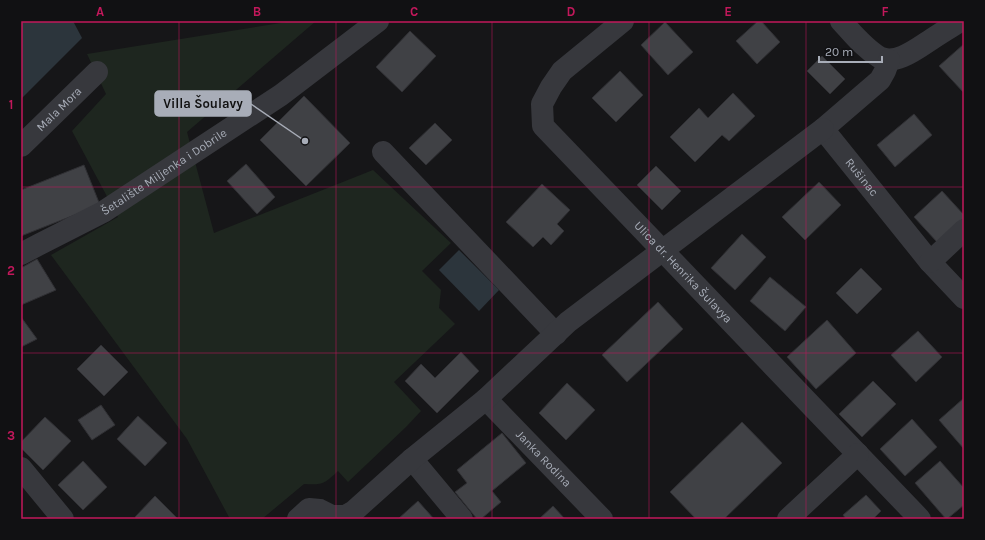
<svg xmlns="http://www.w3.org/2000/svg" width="985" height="540" font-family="Karla,sans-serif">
  <rect width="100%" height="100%" fill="#161618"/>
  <path fill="#1e261f" d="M 293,21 L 316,21 L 187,132 L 214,233 L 373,170 L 451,243 L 422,271 L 441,290 L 439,308 L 455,324 L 394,382 L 421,411 L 406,427 L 348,482 L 338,471 C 324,484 323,485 304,484 L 262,519 L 230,519 L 187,439 L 51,255 L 118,217 L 72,131 L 106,94 L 87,54 Z"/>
  <g fill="#2c353c">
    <path d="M 21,21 L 73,21 L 82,38 L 21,99 Z"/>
    <path d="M 459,250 L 499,290 L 479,311 L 439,270 Z"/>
  </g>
  <g fill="#404145" stroke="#303034">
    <path d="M 758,21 L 761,21 L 780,42 L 757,64 L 736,41 Z"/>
    <path d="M 665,22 L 693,52 L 668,75 L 641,45 Z"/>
    <path d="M 410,31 L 436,56 L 402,92 L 376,67 Z"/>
    <path d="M 964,44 L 964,93 L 939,66 Z"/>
    <path d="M 822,56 L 845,79 L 830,94 L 807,71 Z"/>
    <path d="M 620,71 L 643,95 L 616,122 L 592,98 Z"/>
    <path d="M 733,93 L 755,116 L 729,141 L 722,135 L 695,162 L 670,137 L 699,108 L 708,118 Z"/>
    <path d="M 304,96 L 350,143 L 306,186 L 260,140 Z"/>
    <path d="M 914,114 L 932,135 L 895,167 L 877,145 Z"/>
    <path d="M 435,123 L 452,140 L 426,165 L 409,148 Z"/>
    <path d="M 246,164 L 275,197 L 257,214 L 227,181 Z"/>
    <path d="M 84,165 L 100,205 L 21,236 L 21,190 Z"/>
    <path d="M 656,166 L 681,191 L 662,210 L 637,185 Z"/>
    <path d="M 819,182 L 841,205 L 805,240 L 782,217 Z"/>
    <path d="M 542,184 L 570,210 L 557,224 L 564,231 L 551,245 L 543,237 L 533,247 L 506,222 Z"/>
    <path d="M 942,191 L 964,215 L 964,218 L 937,242 L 914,217 Z"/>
    <path d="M 742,234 L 766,257 L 735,290 L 711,268 Z"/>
    <path d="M 37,259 L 56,290 L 21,305 L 21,268 Z"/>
    <path d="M 861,268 L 882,289 L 857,314 L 836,293 Z"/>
    <path d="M 770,277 L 806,307 L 785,331 L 750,301 Z"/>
    <path d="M 658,302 L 683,329 L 627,382 L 602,355 Z"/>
    <path d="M 21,317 L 37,339 L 21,347 Z"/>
    <path d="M 827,320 L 856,353 L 816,389 L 787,357 Z"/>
    <path d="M 918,331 L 942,357 L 916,382 L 891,355 Z"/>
    <path d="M 101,345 L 128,372 L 104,396 L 77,369 Z"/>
    <path d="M 461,352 L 479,371 L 437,413 L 405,381 L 421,364 L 435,378 Z"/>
    <path d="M 873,381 L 896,404 L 862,437 L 839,414 Z"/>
    <path d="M 567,383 L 595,410 L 566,440 L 539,413 Z"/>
    <path d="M 964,398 L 964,449 L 939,420 Z"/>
    <path d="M 101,405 L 115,425 L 92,440 L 78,420 Z"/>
    <path d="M 138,416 L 167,443 L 145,466 L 117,439 Z"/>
    <path d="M 45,417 L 71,441 L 43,470 L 21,448 L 21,442 Z"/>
    <path d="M 912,419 L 937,447 L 905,476 L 880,449 Z"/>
    <path d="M 742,422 L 782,463 L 724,519 L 696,519 L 670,492 Z"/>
    <path d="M 502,433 L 526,463 L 492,491 L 501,502 L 481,519 L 477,519 L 455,492 L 467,483 L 457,470 Z"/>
    <path d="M 83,461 L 107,487 L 83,510 L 58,485 Z"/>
    <path d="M 940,461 L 964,488 L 964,505 L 947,519 L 946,519 L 915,483 Z"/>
    <path d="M 866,495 L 881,511 L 873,519 L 846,519 L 843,515 Z"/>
    <path d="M 155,496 L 178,519 L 137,519 L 135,517 Z"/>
    <path d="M 418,501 L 434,519 L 398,519 Z"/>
    <path d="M 553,506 L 565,519 L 539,519 Z"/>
  </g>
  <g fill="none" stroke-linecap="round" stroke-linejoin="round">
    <g stroke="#37383d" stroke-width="22">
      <path id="s1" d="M 623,21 L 562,71 L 551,87 L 542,104 L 543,126 L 663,251 L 920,519"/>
      <path d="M 841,21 C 853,34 864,48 879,57 C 896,66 918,48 932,39 C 941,33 951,27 960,21"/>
      <path id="s2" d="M 889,60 L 885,71 L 880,80 L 823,129 L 930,262 L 964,298"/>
      <path id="s3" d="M 21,146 L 97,72"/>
      <path d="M 383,152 L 556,334"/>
      <path id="s4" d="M 21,254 L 40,244 L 103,212 L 281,95 L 378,21"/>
      <path d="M 930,262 L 964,230"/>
      <path id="s5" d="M 486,399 L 602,519"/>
      <path d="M 412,459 L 462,519"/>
      <path d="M 21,468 L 63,519"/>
      <path d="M 298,519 L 309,509 L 320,510 L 332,516 L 345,516 L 354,511 L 412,459 L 486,399 L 568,322 L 823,129"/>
      <path d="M 788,519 L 858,454"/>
    </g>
  </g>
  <path fill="none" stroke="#c2185b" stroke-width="1" stroke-opacity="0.55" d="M 179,21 L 179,519M 336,21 L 336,519M 492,21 L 492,519M 649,21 L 649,519M 806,21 L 806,519M 21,187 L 964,187M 21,353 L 964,353"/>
  <g text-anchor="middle" stroke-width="3.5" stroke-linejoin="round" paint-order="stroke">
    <g font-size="12" fill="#a8adb8" stroke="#111113">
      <text dy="4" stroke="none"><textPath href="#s3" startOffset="53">Mala Mora</textPath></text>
      <text dy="4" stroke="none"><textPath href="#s4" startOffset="165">Šetalište Miljenka i Dobrile</textPath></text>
      <text dy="4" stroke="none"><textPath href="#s2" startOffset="159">Rušinac</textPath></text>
      <text dy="4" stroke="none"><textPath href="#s1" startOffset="342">Ulica dr. Henrika Šulavya</textPath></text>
      <text dy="4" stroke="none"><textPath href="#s5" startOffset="83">Janka Rodina</textPath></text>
    </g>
  </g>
  <path fill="none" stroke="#a8adb8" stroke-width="1.5" d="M305 141L251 104"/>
  <circle fill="#a8adb8" stroke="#111113" stroke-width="1.5" cx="305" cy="141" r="4"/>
  <rect fill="#a8adb8" stroke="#a8adb8" stroke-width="1.5" x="155" y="91" width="96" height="25" rx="4"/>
  <g font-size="13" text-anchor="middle" font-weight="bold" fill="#111">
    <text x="203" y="108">Villa Šoulavy</text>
  </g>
  <rect width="985" height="540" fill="none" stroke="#111113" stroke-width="44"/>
  <path d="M819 56v6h63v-6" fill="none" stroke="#a8adb8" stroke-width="2"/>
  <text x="825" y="56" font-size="12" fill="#a8adb8" stroke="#111113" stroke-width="3" paint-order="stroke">20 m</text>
  <rect x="22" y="22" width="941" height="496" fill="none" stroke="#c2185b" stroke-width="1.5"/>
  <g font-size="13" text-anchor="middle" font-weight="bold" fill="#c2185b">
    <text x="100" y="16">A</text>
    <text x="257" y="16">B</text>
    <text x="414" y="16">C</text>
    <text x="571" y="16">D</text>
    <text x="728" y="16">E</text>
    <text x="885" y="16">F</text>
    <text x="11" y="109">1</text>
    <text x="11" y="275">2</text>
    <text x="11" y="440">3</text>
  </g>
</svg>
